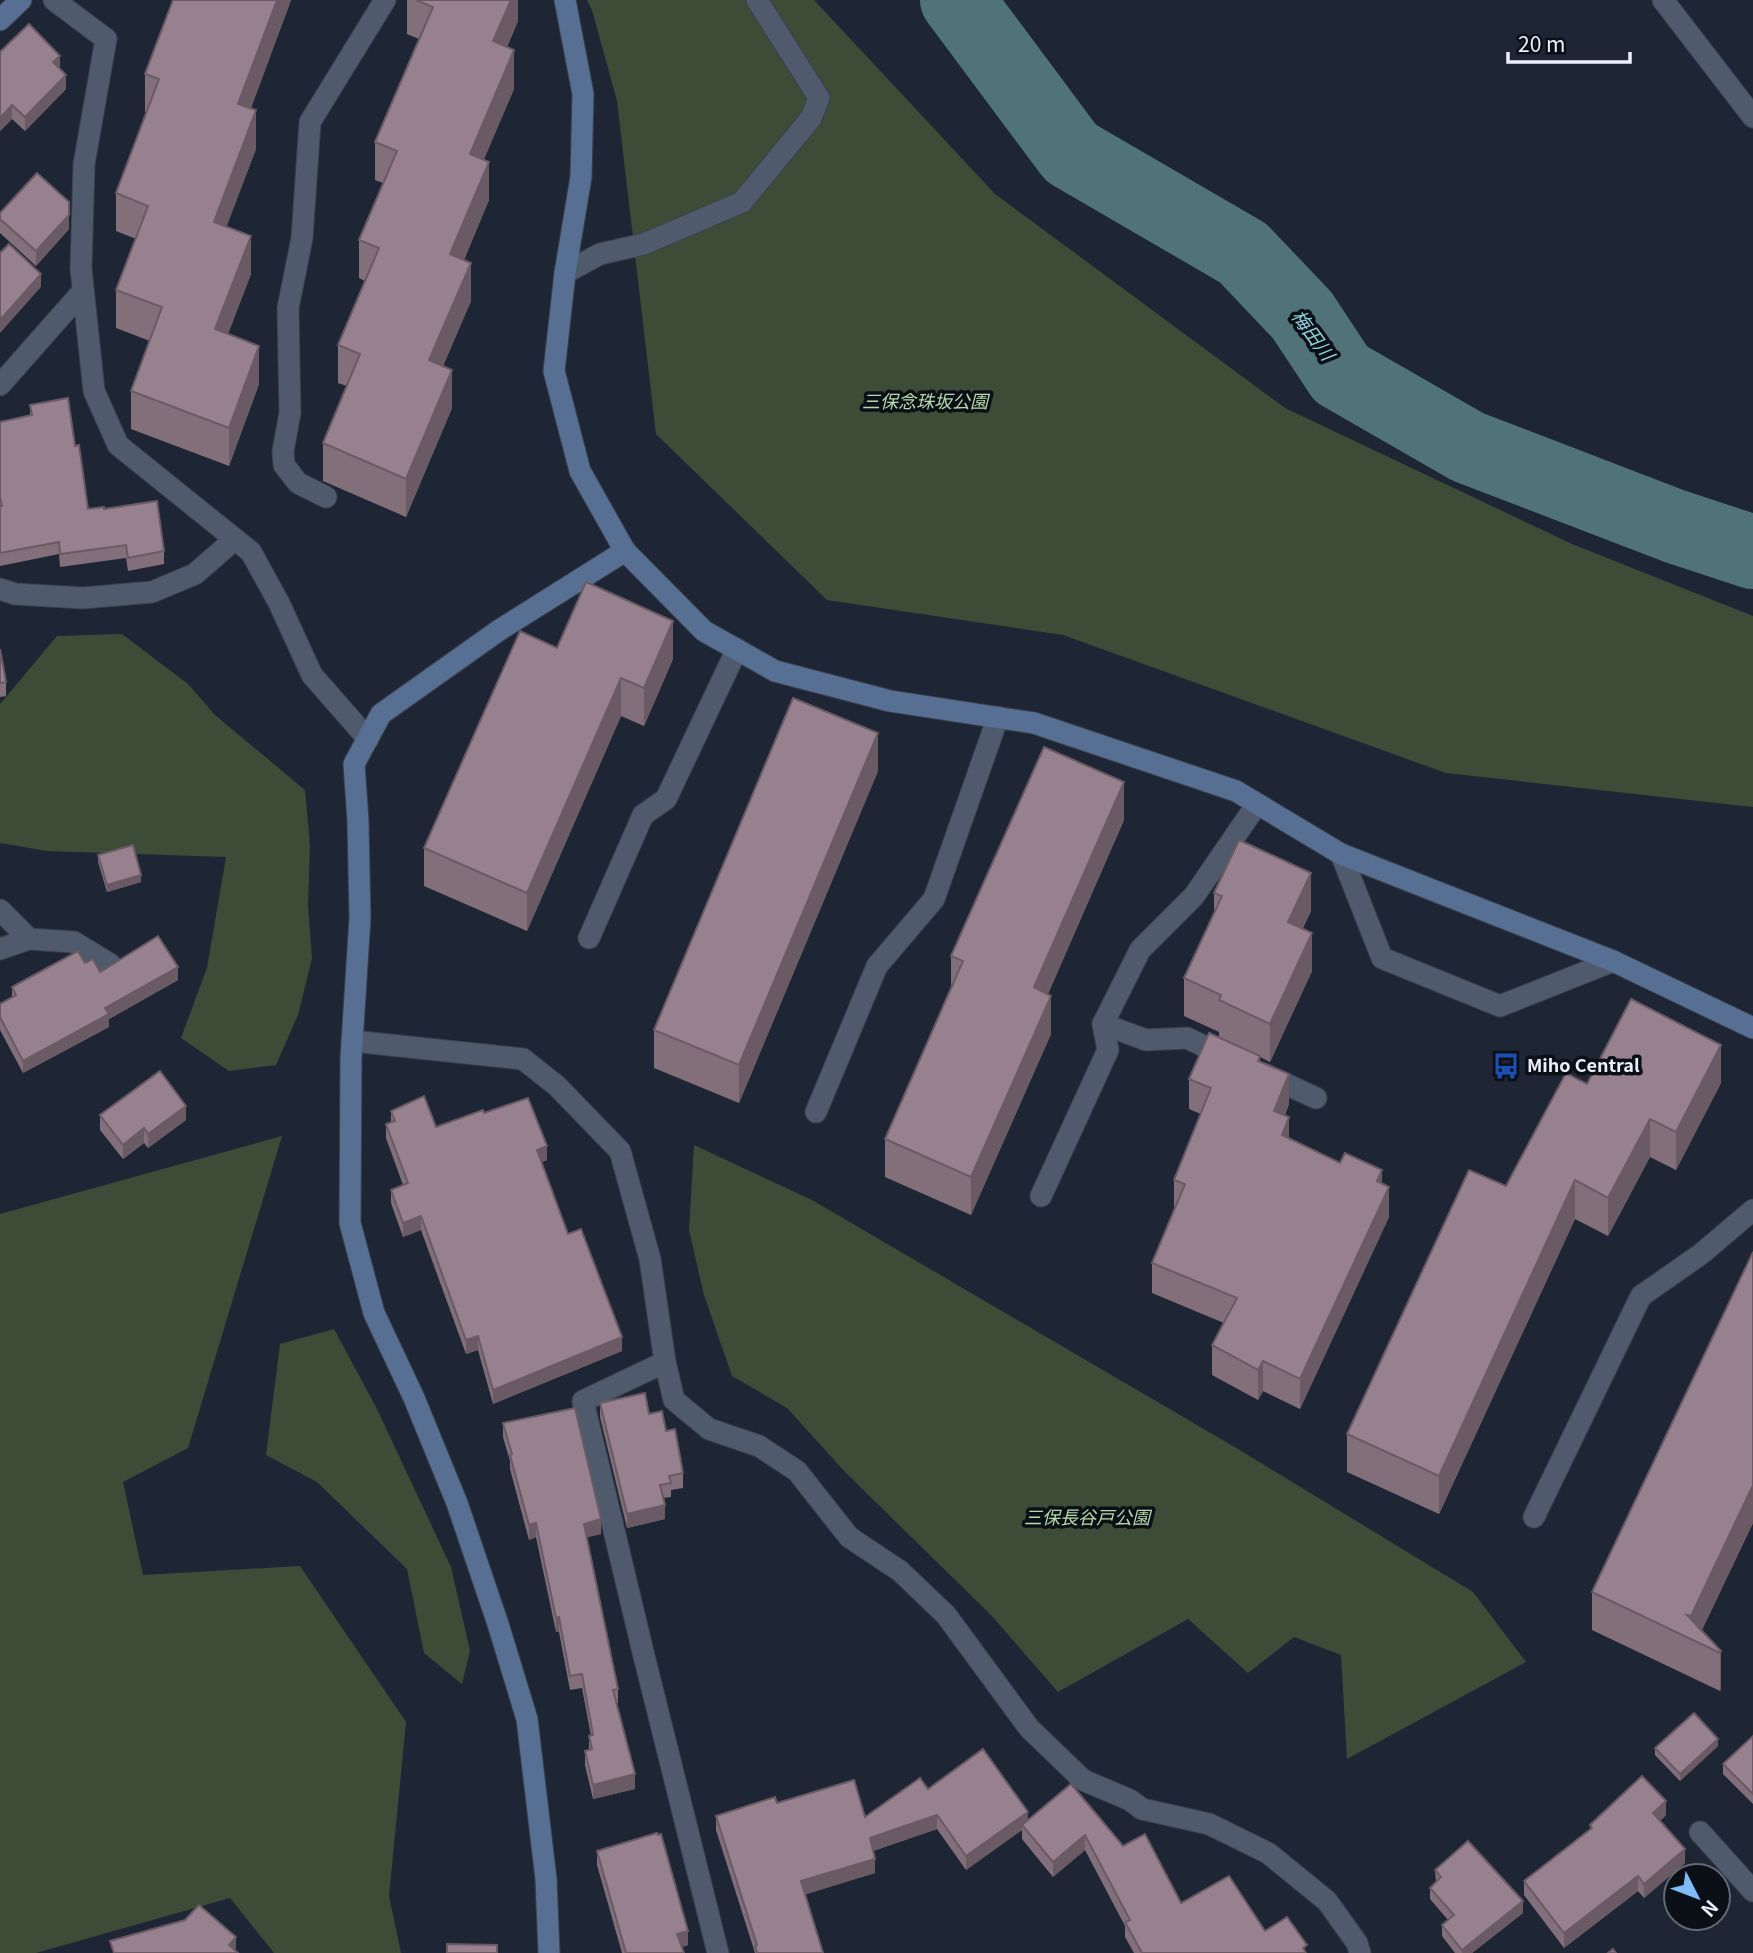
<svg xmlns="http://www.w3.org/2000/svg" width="1753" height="1953" font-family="Georgia,'Noto Sans JP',serif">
  <rect width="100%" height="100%" fill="#1e2636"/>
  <g fill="#3c4c37">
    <path d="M 587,0 L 814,0 L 995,194 L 1285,408 L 1572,544 L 1753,616 L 1753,807 L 1446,773 L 1063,635 L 827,600 L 656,434 L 617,101 L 592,10 Z"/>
    <path d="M 122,634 L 188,684 L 215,715 L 305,790 L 310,845 L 308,906 L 312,958 L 298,1015 L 276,1065 L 229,1071 L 181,1038 L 207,968 L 226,857 L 47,851 L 0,843 L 0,704 L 57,636 Z"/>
    <path d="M 282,1136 L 188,1448 L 123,1482 L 143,1575 L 300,1566 L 406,1722 L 389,1896 L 401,1953 L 274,1953 L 230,1898 L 36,1953 L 0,1953 L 0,1214 Z"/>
    <path d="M 694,1145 L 812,1200 L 1238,1449 L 1473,1592 L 1526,1662 L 1347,1759 L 1341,1655 L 1294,1637 L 1248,1673 L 1188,1619 L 1058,1692 L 992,1616 L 846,1473 L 787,1408 L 732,1376 L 704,1295 L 689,1230 Z"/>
    <path d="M 334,1329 L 376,1407 L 451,1567 L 470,1651 L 462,1684 L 424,1653 L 407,1569 L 317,1482 L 266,1455 L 280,1344 Z"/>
  </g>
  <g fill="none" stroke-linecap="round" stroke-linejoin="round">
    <path stroke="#4f7378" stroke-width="74" d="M 957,0 L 1071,153 L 1243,253 L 1302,315 L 1341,374 L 1468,447 L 1674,526 L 1753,552"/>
    <g stroke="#3a404e" stroke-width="23">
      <g id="lane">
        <path d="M 326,497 L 298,483 L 284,465 L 283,451 L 290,413 L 288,308 L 302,238 L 310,122 L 385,0"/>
        <path d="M 0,589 L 15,594 L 83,598 L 152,592 L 195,574 L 235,539"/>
        <path d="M 1341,854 L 1382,958 L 1500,1006 L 1613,961"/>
        <path d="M 0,910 L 29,939 L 74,942 L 110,964"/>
        <path d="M 589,938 L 643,815 L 666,799 L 737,649"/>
        <path d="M 0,949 L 29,939"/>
        <path d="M 1103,1024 L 1146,1040 L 1187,1038 L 1228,1058"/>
        <path d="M 1264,1074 L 1316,1098"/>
        <path d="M 816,1112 L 877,966 L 934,899 L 998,717"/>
        <path d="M 1041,1196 L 1108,1050 L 1103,1024 L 1140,950 L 1194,896 L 1257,804"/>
        <path d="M 665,1362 L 674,1400 L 709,1429 L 759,1446 L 797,1471 L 849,1537 L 900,1571 L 946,1615 L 1029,1728 L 1083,1780 L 1130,1800 L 1142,1809"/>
        <path d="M 1534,1517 L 1641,1296 L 1701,1254 L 1753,1210"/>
      </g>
    </g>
    <g stroke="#3a404e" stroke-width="23">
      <g id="street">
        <path d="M 54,0 L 106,39 L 84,164 L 81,269 L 94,391 L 118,445 L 251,552 L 279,603 L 312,675 L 368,739"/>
        <path d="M 1663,0 L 1753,117"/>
        <path d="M 565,273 L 600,254 L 644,244 L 742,202 L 811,118 L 819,98 L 757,0"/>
        <path d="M 0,385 L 83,291"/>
        <path d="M 352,1041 L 523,1059 L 557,1086 L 620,1151 L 650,1259 L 665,1362 L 583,1401 L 644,1656 L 718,1953"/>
        <path d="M 1142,1809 L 1209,1824 L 1268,1853 L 1327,1901 L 1357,1943 L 1360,1953"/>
        <path d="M 1700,1832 L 1753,1891"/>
      </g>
    </g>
    <g stroke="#3a404e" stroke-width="23">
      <g id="secondary">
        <path d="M 565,0 L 583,94 L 581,177 L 565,273 L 554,371 L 580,471 L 625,551 L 704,631 L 775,671 L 890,701 L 1034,723 L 1236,791 L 1341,854 L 1613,961 L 1753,1028"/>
        <path d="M 0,20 L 21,0"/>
        <path d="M 549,1953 L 546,1879 L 527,1719 L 498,1624 L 457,1503 L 414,1398 L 374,1313 L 350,1223 L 351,1058 L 360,918 L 358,821 L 354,764 L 381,714 L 498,631 L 625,551"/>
      </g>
    </g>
    <use href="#lane" stroke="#505a6d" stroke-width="21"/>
    <use href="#street" stroke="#505a6d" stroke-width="21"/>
    <use href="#secondary" stroke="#576f93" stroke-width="21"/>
  </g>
  <g fill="#836f7a">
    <path d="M 291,0 L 251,108 L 256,149 L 226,227 L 251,274 L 228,334 L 259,384 L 229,466 L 131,429 L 131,391 L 150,341 L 116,328 L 116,290 L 136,239 L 116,231 L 116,193 L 147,112 L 145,112 L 145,74 Z"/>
    <path d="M 407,0 L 518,0 L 518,21 L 507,47 L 514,89 L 484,159 L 489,200 L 464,260 L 471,301 L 443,366 L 452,408 L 406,517 L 323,481 L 323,443 L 347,386 L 338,383 L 338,345 L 365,281 L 359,278 L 359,240 L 383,183 L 375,180 L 375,142 L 419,39 L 407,34 Z"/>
    <path d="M 0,52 L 60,69 L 66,89 L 25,131 L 12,119 L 0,131 Z"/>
    <path d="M 0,213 L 69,229 L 36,266 L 0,233 Z"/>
    <path d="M 30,405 L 75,446 L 88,509 L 104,509 L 164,551 L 164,564 L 128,571 L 126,558 L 60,567 L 59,554 L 0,566 L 0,422 L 30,415 Z"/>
    <path d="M 557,648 L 673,659 L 644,726 L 621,716 L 527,931 L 424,886 L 424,848 Z"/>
    <path d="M 0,649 L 6,682 L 6,696 L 0,697 Z"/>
    <path d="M 878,771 L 739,1103 L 654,1068 L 654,1030 Z"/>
    <path d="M 1124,820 L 1048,994 L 1051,1034 L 971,1215 L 885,1177 L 885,1139 L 951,987 L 951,956 Z"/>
    <path d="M 98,855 L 141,882 L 107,892 L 98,862 Z"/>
    <path d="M 1214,893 L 1311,911 L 1303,928 L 1312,971 L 1270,1062 L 1260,1057 L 1260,1062 L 1289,1104 L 1285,1115 L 1289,1139 L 1382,1184 L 1389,1217 L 1300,1409 L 1263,1391 L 1258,1400 L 1212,1375 L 1212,1345 L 1224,1323 L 1152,1293 L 1152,1263 L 1174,1210 L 1174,1180 L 1201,1114 L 1189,1109 L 1189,1079 L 1219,1037 L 1219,1032 L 1184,1016 L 1184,978 L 1214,914 Z"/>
    <path d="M 85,963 L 100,972 L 178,980 L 109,1019 L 109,1027 L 23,1073 L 0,1030 L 0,1004 L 12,997 L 12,987 Z"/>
    <path d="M 1721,1083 L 1676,1170 L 1650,1157 L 1608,1236 L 1575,1219 L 1439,1514 L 1347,1472 L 1347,1434 L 1506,1186 Z"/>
    <path d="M 391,1111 L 436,1127 L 484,1113 L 547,1160 L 541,1162 L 568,1234 L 622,1351 L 493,1404 L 478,1350 L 466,1354 L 421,1230 L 403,1237 L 391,1203 L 391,1190 L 403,1185 L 386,1138 L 386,1124 L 391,1123 Z"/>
    <path d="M 100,1115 L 186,1120 L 148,1148 L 144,1143 L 123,1159 L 100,1130 Z"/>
    <path d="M 1753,1252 L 1753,1523 L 1702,1630 L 1721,1651 L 1721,1689 L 1720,1691 L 1592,1630 L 1592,1592 Z"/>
    <path d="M 600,1403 L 666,1431 L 683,1473 L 683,1488 L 671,1490 L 671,1497 L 663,1498 L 665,1519 L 627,1528 L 600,1417 Z"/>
    <path d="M 503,1423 L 601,1534 L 587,1537 L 618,1689 L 618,1703 L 617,1703 L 635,1789 L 593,1799 L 585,1765 L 585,1751 L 589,1750 L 589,1736 L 591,1736 L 582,1688 L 570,1690 L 559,1632 L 556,1632 L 536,1537 L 529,1540 L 510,1469 L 510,1461 L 503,1437 Z"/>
    <path d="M 1753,1736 L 1753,1804 L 1723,1774 L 1723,1764 Z"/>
    <path d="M 1718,1746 L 1680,1781 L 1655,1755 L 1655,1748 Z"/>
    <path d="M 928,1789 L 1028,1820 L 1123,1846 L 1181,1903 L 1265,1931 L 1307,1953 L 1134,1953 L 1125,1937 L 1125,1926 L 1085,1850 L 1053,1877 L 1022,1839 L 1022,1830 L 966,1870 L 937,1829 L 873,1851 L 875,1873 L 805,1894 L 823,1953 L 755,1953 L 716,1830 L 716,1816 L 777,1803 L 865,1817 Z"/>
    <path d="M 1666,1815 L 1660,1821 L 1685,1863 L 1644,1898 L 1638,1891 L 1564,1948 L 1524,1895 L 1524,1881 L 1590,1830 L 1590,1825 Z"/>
    <path d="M 597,1851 L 688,1945 L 682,1947 L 684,1953 L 622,1953 L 597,1865 Z"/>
    <path d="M 1435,1870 L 1523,1913 L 1472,1953 L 1455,1953 L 1442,1936 L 1442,1925 L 1448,1920 L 1430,1899 L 1430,1888 L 1436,1882 Z"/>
  </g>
  <g fill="#6a5a63">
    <path d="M 277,0 L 291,0 L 238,142 L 238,104 Z"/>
    <path d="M 511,0 L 518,0 L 518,21 L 493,79 L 493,41 Z"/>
    <path d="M 514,50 L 514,89 L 470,192 L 470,154 Z"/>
    <path d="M 60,56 L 60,69 L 53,62 Z"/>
    <path d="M 66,75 L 66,89 L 25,131 L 25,117 Z"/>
    <path d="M 12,105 L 12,119 L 0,131 L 0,118 Z"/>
    <path d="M 256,110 L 256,149 L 214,260 L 214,222 Z"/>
    <path d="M 489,162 L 489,200 L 450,292 L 450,254 Z"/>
    <path d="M 69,202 L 69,229 L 36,266 L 36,251 Z"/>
    <path d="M 251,236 L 251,274 L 215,367 L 215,329 Z"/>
    <path d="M 471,263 L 471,301 L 429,398 L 429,360 Z"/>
    <path d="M 41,274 L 41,287 L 0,333 L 0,320 Z"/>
    <path d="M 259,346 L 259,384 L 229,466 L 229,428 Z"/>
    <path d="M 452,370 L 452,408 L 406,517 L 406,479 Z"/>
    <path d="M 673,621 L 673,659 L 644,726 L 644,688 Z"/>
    <path d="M 621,678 L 621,716 L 527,931 L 527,893 Z"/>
    <path d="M 878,733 L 878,771 L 739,1103 L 739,1065 Z"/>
    <path d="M 1124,782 L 1124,820 L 1034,1025 L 1034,987 Z"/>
    <path d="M 1311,873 L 1311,911 L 1288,960 L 1288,922 Z"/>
    <path d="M 141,875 L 141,882 L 107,892 L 107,885 Z"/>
    <path d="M 1312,933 L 1312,971 L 1270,1062 L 1270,1024 Z"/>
    <path d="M 178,967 L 178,980 L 109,1019 L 109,1027 L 23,1073 L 23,1061 L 105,1008 Z"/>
    <path d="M 1051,996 L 1051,1034 L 971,1215 L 971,1177 Z"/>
    <path d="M 1721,1045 L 1721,1083 L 1676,1170 L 1676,1132 Z"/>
    <path d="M 1289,1074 L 1289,1104 L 1274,1141 L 1274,1111 Z"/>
    <path d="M 186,1106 L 186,1120 L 148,1148 L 148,1134 Z"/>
    <path d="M 1289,1117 L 1289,1147 L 1282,1135 Z"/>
    <path d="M 1650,1119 L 1650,1157 L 1608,1236 L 1608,1198 Z"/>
    <path d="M 144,1128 L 144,1143 L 123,1159 L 123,1145 Z"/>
    <path d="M 547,1146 L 547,1160 L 537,1164 L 537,1150 Z"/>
    <path d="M 1382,1170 L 1382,1200 L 1377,1181 Z"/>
    <path d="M 1575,1180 L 1575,1219 L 1439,1514 L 1439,1476 Z"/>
    <path d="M 1389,1187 L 1389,1217 L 1300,1409 L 1300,1379 Z"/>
    <path d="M 421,1216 L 421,1230 L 403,1237 L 403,1223 Z"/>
    <path d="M 478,1336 L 478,1350 L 466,1354 L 466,1340 Z"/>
    <path d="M 622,1337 L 622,1351 L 493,1404 L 493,1390 Z"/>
    <path d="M 1263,1361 L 1263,1391 L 1258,1400 L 1258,1370 Z"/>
    <path d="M 1753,1485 L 1753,1523 L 1696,1642 L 1691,1639 L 1691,1616 Z"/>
    <path d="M 665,1505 L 665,1519 L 627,1528 L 627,1514 Z"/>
    <path d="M 601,1519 L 601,1534 L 584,1538 L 584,1524 Z"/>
    <path d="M 536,1523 L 536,1537 L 529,1540 L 529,1525 Z"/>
    <path d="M 559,1617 L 559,1632 L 556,1632 L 556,1618 Z"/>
    <path d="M 1721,1651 L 1721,1689 L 1720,1691 L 1720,1653 Z"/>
    <path d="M 1718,1739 L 1718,1746 L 1680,1781 L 1680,1774 Z"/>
    <path d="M 635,1774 L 635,1789 L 593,1799 L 593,1785 Z"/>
    <path d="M 1666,1801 L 1666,1815 L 1653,1827 L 1653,1813 Z"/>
    <path d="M 1028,1812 L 1028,1826 L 1022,1825 L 1022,1830 L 966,1870 L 966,1856 Z"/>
    <path d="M 937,1815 L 937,1829 L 870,1852 L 870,1838 Z"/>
    <path d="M 1085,1835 L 1085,1850 L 1053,1877 L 1053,1862 Z"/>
    <path d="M 1685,1849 L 1685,1863 L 1644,1898 L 1644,1884 Z"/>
    <path d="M 875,1859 L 875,1873 L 801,1896 L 801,1881 Z"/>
    <path d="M 1638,1876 L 1638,1891 L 1564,1948 L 1564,1933 Z"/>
    <path d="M 1523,1901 L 1523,1913 L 1472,1953 L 1462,1953 L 1462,1950 Z"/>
    <path d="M 688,1931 L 688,1945 L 677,1948 L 677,1934 Z"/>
    <path d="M 236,1937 L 236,1948 L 231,1953 L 229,1945 Z"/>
  </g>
  <g fill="#98818e" stroke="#6a5a63" stroke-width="2">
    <path d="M 173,0 L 277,0 L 238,104 L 256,110 L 214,222 L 251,236 L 215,329 L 259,346 L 229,428 L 131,391 L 162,307 L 116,290 L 148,206 L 116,193 L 159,79 L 145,74 Z"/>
    <path d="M 416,0 L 511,0 L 493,41 L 514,50 L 470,154 L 489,162 L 450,254 L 471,263 L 429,360 L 452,370 L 406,479 L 323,443 L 360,354 L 338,345 L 379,248 L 359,240 L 397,151 L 375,142 L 433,7 Z"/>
    <path d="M 29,24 L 60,56 L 53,62 L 66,75 L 25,117 L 12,105 L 0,118 L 0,52 Z"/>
    <path d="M 37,173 L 69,202 L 69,215 L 36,251 L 0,219 L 0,213 Z"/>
    <path d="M 9,244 L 41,274 L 0,320 L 0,253 Z"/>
    <path d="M 68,398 L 75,446 L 79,445 L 88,509 L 104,507 L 104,509 L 157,501 L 164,551 L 128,558 L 126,545 L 60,554 L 59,542 L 0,553 L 0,506 L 2,506 L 0,497 L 0,422 L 32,415 L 30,405 Z"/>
    <path d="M 586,582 L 673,621 L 644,688 L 621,678 L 527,893 L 424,848 L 520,631 L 557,648 Z"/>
    <path d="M 0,649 L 6,682 L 0,683 Z"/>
    <path d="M 793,698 L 878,733 L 739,1065 L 654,1030 Z"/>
    <path d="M 1044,747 L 1124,782 L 1034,987 L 1051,996 L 971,1177 L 885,1139 L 963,961 L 951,956 Z"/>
    <path d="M 1239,840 L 1311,873 L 1288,922 L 1312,933 L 1270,1024 L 1219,1000 L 1221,995 L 1184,978 L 1222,896 L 1214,893 Z"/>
    <path d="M 133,845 L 141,875 L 107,885 L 98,855 Z"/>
    <path d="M 158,936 L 178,967 L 105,1008 L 109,1014 L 23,1061 L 0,1017 L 0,1004 L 16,995 L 12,987 L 78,951 L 85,963 L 93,959 L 100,972 Z"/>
    <path d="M 1631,999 L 1721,1045 L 1676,1132 L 1650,1119 L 1608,1198 L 1575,1180 L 1439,1476 L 1347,1434 L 1469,1170 L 1506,1186 L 1566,1073 L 1587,1084 Z"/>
    <path d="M 1209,1033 L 1260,1056 L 1258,1061 L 1289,1074 L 1274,1111 L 1289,1117 L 1282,1135 L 1340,1163 L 1345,1153 L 1382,1170 L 1377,1181 L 1389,1187 L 1300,1379 L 1263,1361 L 1258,1370 L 1212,1345 L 1237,1298 L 1152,1263 L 1185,1184 L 1174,1180 L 1211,1088 L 1189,1079 Z"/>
    <path d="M 160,1071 L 186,1106 L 148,1134 L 144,1128 L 123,1145 L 100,1115 Z"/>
    <path d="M 424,1096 L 436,1127 L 483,1110 L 484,1113 L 528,1098 L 547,1146 L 537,1150 L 568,1234 L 581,1229 L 622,1337 L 493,1390 L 478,1336 L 466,1340 L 421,1216 L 403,1223 L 391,1190 L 408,1183 L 386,1124 L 395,1121 L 391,1111 Z"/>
    <path d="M 1753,1252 L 1753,1485 L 1691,1616 L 1687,1615 L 1721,1651 L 1720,1653 L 1592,1592 Z"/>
    <path d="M 645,1393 L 649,1414 L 662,1411 L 666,1431 L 675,1429 L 683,1473 L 669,1476 L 671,1483 L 660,1485 L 665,1505 L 627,1514 L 600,1403 Z"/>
    <path d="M 575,1408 L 601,1519 L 584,1524 L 618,1689 L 613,1690 L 635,1774 L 593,1785 L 585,1751 L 592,1749 L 589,1736 L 593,1735 L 582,1674 L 570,1676 L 559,1617 L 556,1618 L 536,1523 L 529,1525 L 510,1455 L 512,1454 L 503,1423 Z"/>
    <path d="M 1694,1713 L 1718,1739 L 1680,1774 L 1655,1748 Z"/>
    <path d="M 1753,1736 L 1753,1794 L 1723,1764 Z"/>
    <path d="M 983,1749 L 1028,1812 L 966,1856 L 937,1815 L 870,1838 L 875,1859 L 801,1881 L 823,1953 L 757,1953 L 755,1946 L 757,1945 L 716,1816 L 775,1797 L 777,1803 L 854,1780 L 865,1817 L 920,1778 L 928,1789 Z"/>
    <path d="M 1642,1776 L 1666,1801 L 1653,1813 L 1685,1849 L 1644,1884 L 1638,1876 L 1564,1933 L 1524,1881 L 1592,1828 L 1590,1825 Z"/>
    <path d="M 1071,1784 L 1123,1846 L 1145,1834 L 1181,1903 L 1229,1876 L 1265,1931 L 1287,1917 L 1307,1945 L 1303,1948 L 1306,1953 L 1142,1953 L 1125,1922 L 1130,1920 L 1085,1835 L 1053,1862 L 1022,1825 Z"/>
    <path d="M 657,1833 L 658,1835 L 661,1834 L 688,1931 L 677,1934 L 684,1953 L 626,1953 L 597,1851 Z"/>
    <path d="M 1468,1841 L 1523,1901 L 1462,1950 L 1442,1925 L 1454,1915 L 1430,1888 L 1441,1877 L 1435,1870 Z"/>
    <path d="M 199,1905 L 236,1937 L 229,1945 L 238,1953 L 114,1953 L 110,1941 L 185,1920 Z"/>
    <path d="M 447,1944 L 497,1945 L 497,1953 L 447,1953 Z"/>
    <path d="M 1613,1949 L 1616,1953 L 1608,1953 Z"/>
  </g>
  <defs>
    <g id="bus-bare" transform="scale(2.1)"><path d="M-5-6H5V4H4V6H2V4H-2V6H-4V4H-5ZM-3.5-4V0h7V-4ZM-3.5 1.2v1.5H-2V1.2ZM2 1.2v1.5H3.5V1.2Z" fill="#1a4fb4" stroke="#0b0f16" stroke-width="2.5" paint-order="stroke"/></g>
  </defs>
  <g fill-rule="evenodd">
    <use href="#bus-bare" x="1506" y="1066"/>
  </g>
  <g text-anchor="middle" stroke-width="7" stroke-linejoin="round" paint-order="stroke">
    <g font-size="18" font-style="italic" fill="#b7d9ab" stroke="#0b0f16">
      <text x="925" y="408">三保念珠坂公園</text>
      <text x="1087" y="1524">三保長谷戸公園</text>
    </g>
    <g font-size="18" font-weight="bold" fill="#eaf0fb" stroke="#0b0f16" text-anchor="start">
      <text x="1527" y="1072">Miho Central</text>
    </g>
    <g font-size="19" font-style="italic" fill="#8cd3dd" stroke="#0b0f16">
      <text transform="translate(1313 335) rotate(54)" y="7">梅田川</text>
    </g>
  </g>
  <g transform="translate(1697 1897) rotate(132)"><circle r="33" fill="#0b0f16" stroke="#646972" stroke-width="2"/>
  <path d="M0-5L12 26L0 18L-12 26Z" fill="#7fbdfa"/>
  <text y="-10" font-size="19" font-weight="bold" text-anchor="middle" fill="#eaf0fb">N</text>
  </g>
  <path d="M1508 52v10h122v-10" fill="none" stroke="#eaf0fb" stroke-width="3.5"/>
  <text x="1518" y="52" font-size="21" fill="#eaf0fb" stroke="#0b0f16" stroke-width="5" paint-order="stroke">20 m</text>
</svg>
